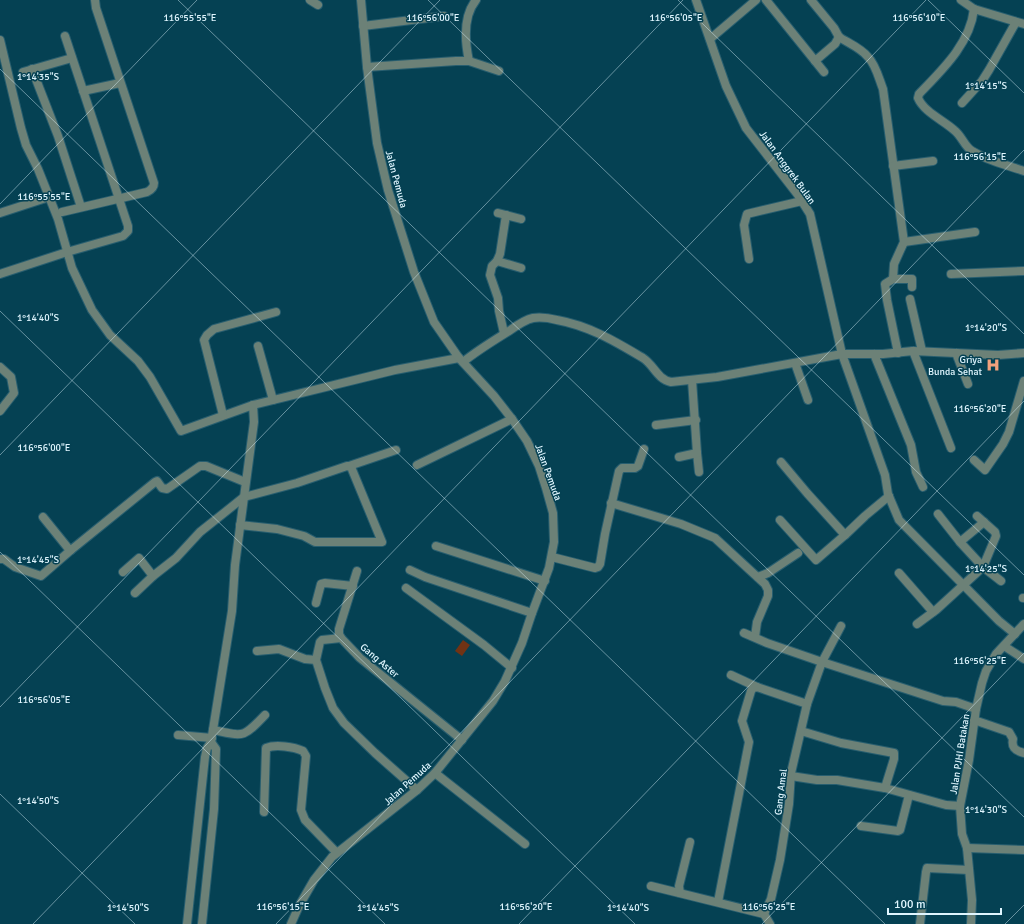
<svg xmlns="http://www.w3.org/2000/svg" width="1024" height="924" font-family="Signika,sans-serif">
  <rect width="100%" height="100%" fill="#054153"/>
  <path fill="#713314" d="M 463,640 L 470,645 L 462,656 L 455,651 Z"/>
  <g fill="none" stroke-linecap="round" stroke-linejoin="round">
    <g stroke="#285e6f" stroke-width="10">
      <g id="minor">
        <path d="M 310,0 L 318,5"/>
        <path d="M 696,0 L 726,86 L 746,128 L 798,195 L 810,214 L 842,354 L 885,475 L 888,494 L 899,520 L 999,621 L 1015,634"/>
        <path d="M 766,0 L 824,72"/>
        <path d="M 811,0 L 834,28 L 839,37"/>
        <path d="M 961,0 L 974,9 L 1024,24"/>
        <path d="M 974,9 C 970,44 942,70 919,94 L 918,98 C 924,112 943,120 954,130 C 962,136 964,146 972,151 C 988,161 1007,165 1024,171"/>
        <path d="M 363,26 L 444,16"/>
        <path d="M 839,37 C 848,43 861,48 868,57 C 876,65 879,79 883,89 L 904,242 L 894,264 L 893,279 L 885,284 L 887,300 L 898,353"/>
        <path d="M 710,39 L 756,0"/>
        <path d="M 0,40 L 21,128 L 26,145 L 38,169 L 58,219 L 72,268 L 92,310 L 110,335 L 138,361 L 150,377 L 181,431 L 253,405 L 395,370 L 459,358"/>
        <path d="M 469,61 C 465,42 463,16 476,0"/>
        <path d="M 815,61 L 835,44 L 839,37"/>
        <path d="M 367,67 L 456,61 L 469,61 L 499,71"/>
        <path d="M 32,69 L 58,136 L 81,207"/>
        <path d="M 23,72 L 72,58"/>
        <path d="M 83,91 L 120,83"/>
        <path d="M 962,103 L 982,81 L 989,70 L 1016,22"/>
        <path d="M 893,166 L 933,161"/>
        <path d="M 62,212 L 147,192 C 151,190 154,188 154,183 L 96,8 L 95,0"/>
        <path d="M 0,213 L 49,197"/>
        <path d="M 498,213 L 521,219"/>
        <path d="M 904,242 L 975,232"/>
        <path d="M 749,259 L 744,225 L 747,214 L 802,201"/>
        <path d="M 497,261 L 521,268"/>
        <path d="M 0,274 L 67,252 L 123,236 L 128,231 L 128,226 L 65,36"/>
        <path d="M 951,274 L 1024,271"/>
        <path d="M 893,279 L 912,279 L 912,287"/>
        <path d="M 910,299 L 922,351"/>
        <path d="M 504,333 L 499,311 L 498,298 L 490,275 L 492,266 L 497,261 L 500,254 L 506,215"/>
        <path d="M 258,346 L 273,400"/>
        <path d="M 913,351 L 951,448"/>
        <path d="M 956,353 L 968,384"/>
        <path d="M 874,354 L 911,445 L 916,472 L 923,487"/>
        <path d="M 463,362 C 478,350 493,341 509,331 C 516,326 524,320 533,318 C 541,317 549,318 557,320 C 590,326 616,342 643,358 C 654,365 657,379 671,382 L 717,377 L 842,354 L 883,354 L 913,351 L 998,355 L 1024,353"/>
        <path d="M 795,363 L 808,400"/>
        <path d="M 0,367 L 11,377 L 14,393 L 0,411"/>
        <path d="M 223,415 L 204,340 L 207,335 L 214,329 L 276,312"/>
        <path d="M 656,425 L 696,420"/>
        <path d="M 697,453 L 699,472"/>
        <path d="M 679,457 L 697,453 L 692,380"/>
        <path d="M 974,460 L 985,470 L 1003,444 L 1009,432 L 1024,381"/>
        <path d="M 781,462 L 807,493 L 845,535 L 865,516 L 889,496"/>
        <path d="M 417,465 L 512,419"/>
        <path d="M 349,466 L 396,450"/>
        <path d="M 611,503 L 681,524 L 715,538 L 765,584 L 768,590 L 768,596 L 757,622 L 755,637"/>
        <path d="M 938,514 L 960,542"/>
        <path d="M 977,516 L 995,532 L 996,536 L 983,567 L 1001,581"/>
        <path d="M 43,517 L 68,548 L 71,550 L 155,482 L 157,481 L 162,488 L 167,489 L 200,466 L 206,466 L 245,482"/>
        <path d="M 780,520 L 816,560 L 845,535"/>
        <path d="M 436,546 L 545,581"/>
        <path d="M 552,557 L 595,568 L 598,567 L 600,564 L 605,534 L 619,471 L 622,468 L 635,468 L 638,466 L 644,449"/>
        <path d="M 0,559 L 4,559 L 15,567 L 41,576 L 71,550"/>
        <path d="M 410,570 L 425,577 L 532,613"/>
        <path d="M 357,571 L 339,629 L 339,634 L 341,638 L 360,658 L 462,740"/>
        <path d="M 123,572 L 139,558 L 153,576"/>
        <path d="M 899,573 L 933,612"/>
        <path d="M 758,577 L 768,573 L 798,553"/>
        <path d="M 406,588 L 484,645 L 512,668"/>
        <path d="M 135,593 L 153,576 L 176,558 L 200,532 L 244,497 L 297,483 L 347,466 L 351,467 L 382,542 L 315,542 L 304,536 L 277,529 L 240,525"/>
        <path d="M 1023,598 L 1024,598"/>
        <path d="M 316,603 L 321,584 L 325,583 L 353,586"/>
        <path d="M 917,624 L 936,610 L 983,567 L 960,542 L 984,522"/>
        <path d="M 744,633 L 767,643 L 822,662 L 943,701 L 956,702 L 976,709"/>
        <path d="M 341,638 L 322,640 L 320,642 L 316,660 L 325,688 L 333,708 L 344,723 L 375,753 L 417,790"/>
        <path d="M 1004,646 L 1024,659"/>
        <path d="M 257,651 L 279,649 L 305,659 L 316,660"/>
        <path d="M 731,675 L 757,687"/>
        <path d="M 974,720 L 1009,732 L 1013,739 C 1011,748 1016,751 1024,753"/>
        <path d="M 213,730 C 244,736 242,739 265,715"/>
        <path d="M 801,731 L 841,743 L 894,753 L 894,759 L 885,788"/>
        <path d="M 178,735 L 212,738"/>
        <path d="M 435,773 L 525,844"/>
        <path d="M 791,776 L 817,780 L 837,780 L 885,788 L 946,805 L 960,806"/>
        <path d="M 264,812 L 266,748 C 276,744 294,747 303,751 L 306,756 L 301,810 L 305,820 L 337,853"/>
        <path d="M 861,826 L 898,831 L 900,830 L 909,795"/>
        <path d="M 967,848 L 1024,850"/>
        <path d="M 651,886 L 764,914"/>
        <path d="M 680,893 L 679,886 L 690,842"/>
        <path d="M 718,902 L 749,742 L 742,721 L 751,691 L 753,688 L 757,687 L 807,704"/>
        <path d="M 764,914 L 771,899 L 780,860 L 789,804 L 791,773 L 807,704 L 822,662 L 841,626"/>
        <path d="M 764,914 L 770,924"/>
        <path d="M 187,924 L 205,757 L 207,748 L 211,742 L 232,611 L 235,565 L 254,422 L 253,405"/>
        <path d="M 202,924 L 214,809 L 216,749 L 211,742"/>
        <path d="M 291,924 L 299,906 L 314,880 L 332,857 L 417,790 L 435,773 L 493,701 L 505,681 L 522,643 L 532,613 L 549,568 L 554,542 L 553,513 L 546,488 L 539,466 L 527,441 L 512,419 L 494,396 L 459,358 L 434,322 L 414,272 L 388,190 L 377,143 L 367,67 L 361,0"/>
        <path d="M 920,924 L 926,872 L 927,868 L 969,870"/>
        <path d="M 971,924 L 972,900 L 967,848 L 962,834 L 960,806 L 969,760 L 976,709 L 982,683 L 986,671 L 996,654 L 1024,624"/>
      </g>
    </g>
    <use href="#minor" stroke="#6c8177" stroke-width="8"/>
  </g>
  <path fill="none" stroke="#e0f6ff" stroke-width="1" stroke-opacity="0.45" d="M 178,0 L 1024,817M 428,0 L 1024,575M 678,0 L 1024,334M 928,0 L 1024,93M 0,69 L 885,924M 0,204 L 197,0M 0,311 L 635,924M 0,455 L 440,0M 0,552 L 385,924M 0,707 L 683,0M 0,794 L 135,924M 33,924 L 926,0M 276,924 L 1024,150M 519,924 L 1024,401M 762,924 L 1024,653M 1005,924 L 1024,905"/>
  <defs>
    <g id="hospital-bare" transform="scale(1.08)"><path d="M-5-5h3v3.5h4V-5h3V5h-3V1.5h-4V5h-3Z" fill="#f1a17d" stroke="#054153" stroke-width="2.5" paint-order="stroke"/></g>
  </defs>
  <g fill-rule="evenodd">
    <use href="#hospital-bare" x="993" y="365"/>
  </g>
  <g text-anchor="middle" stroke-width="3" stroke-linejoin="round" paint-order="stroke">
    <g font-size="10" fill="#e0f6ff" stroke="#054153">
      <text transform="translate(788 167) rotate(54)" y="4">Jalan Anggrek Bulan</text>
      <text transform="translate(397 179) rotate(75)" y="4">Jalan Pemuda</text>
      <text transform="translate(549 472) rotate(70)" y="4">Jalan Pemuda</text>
      <text transform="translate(380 660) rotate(40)" y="4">Gang Aster</text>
      <text transform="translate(959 754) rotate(-81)" y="4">Jalan PJHI Batakan</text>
      <text transform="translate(407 783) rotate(-42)" y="4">Jalan Pemuda</text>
      <text transform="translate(780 792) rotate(-83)" y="4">Gang Amal</text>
    </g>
    <g font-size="10" fill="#e0f6ff" stroke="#054153" text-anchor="end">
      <text x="982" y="363">Griya<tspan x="982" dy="12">Bunda Sehat</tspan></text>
    </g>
  </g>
  <g font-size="10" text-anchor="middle" fill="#e0f6ff" stroke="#054153" stroke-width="3" stroke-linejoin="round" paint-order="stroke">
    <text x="190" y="21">116°55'55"E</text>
    <text x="433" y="21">116°56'00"E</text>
    <text x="676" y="21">116°56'05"E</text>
    <text x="919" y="21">116°56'10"E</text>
    <text x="38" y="80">1°14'35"S</text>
    <text x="986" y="89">1°14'15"S</text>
    <text x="980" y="160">116°56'15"E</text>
    <text x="44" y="200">116°55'55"E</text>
    <text x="38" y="321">1°14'40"S</text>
    <text x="986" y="331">1°14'20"S</text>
    <text x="980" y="412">116°56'20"E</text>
    <text x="44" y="451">116°56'00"E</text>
    <text x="38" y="563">1°14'45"S</text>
    <text x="986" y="572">1°14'25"S</text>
    <text x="980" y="664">116°56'25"E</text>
    <text x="44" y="703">116°56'05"E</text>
    <text x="38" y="804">1°14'50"S</text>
    <text x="986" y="813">1°14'30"S</text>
    <text x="283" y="910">116°56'15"E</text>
    <text x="526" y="910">116°56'20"E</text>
    <text x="769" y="910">116°56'25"E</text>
    <text x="128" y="911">1°14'50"S</text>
    <text x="378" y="911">1°14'45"S</text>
    <text x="628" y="911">1°14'40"S</text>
  </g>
  <path d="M888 908v6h113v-6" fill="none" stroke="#e0f6ff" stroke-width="2"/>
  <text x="894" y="908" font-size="12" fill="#e0f6ff" stroke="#054153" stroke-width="3" paint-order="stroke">100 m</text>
</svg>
